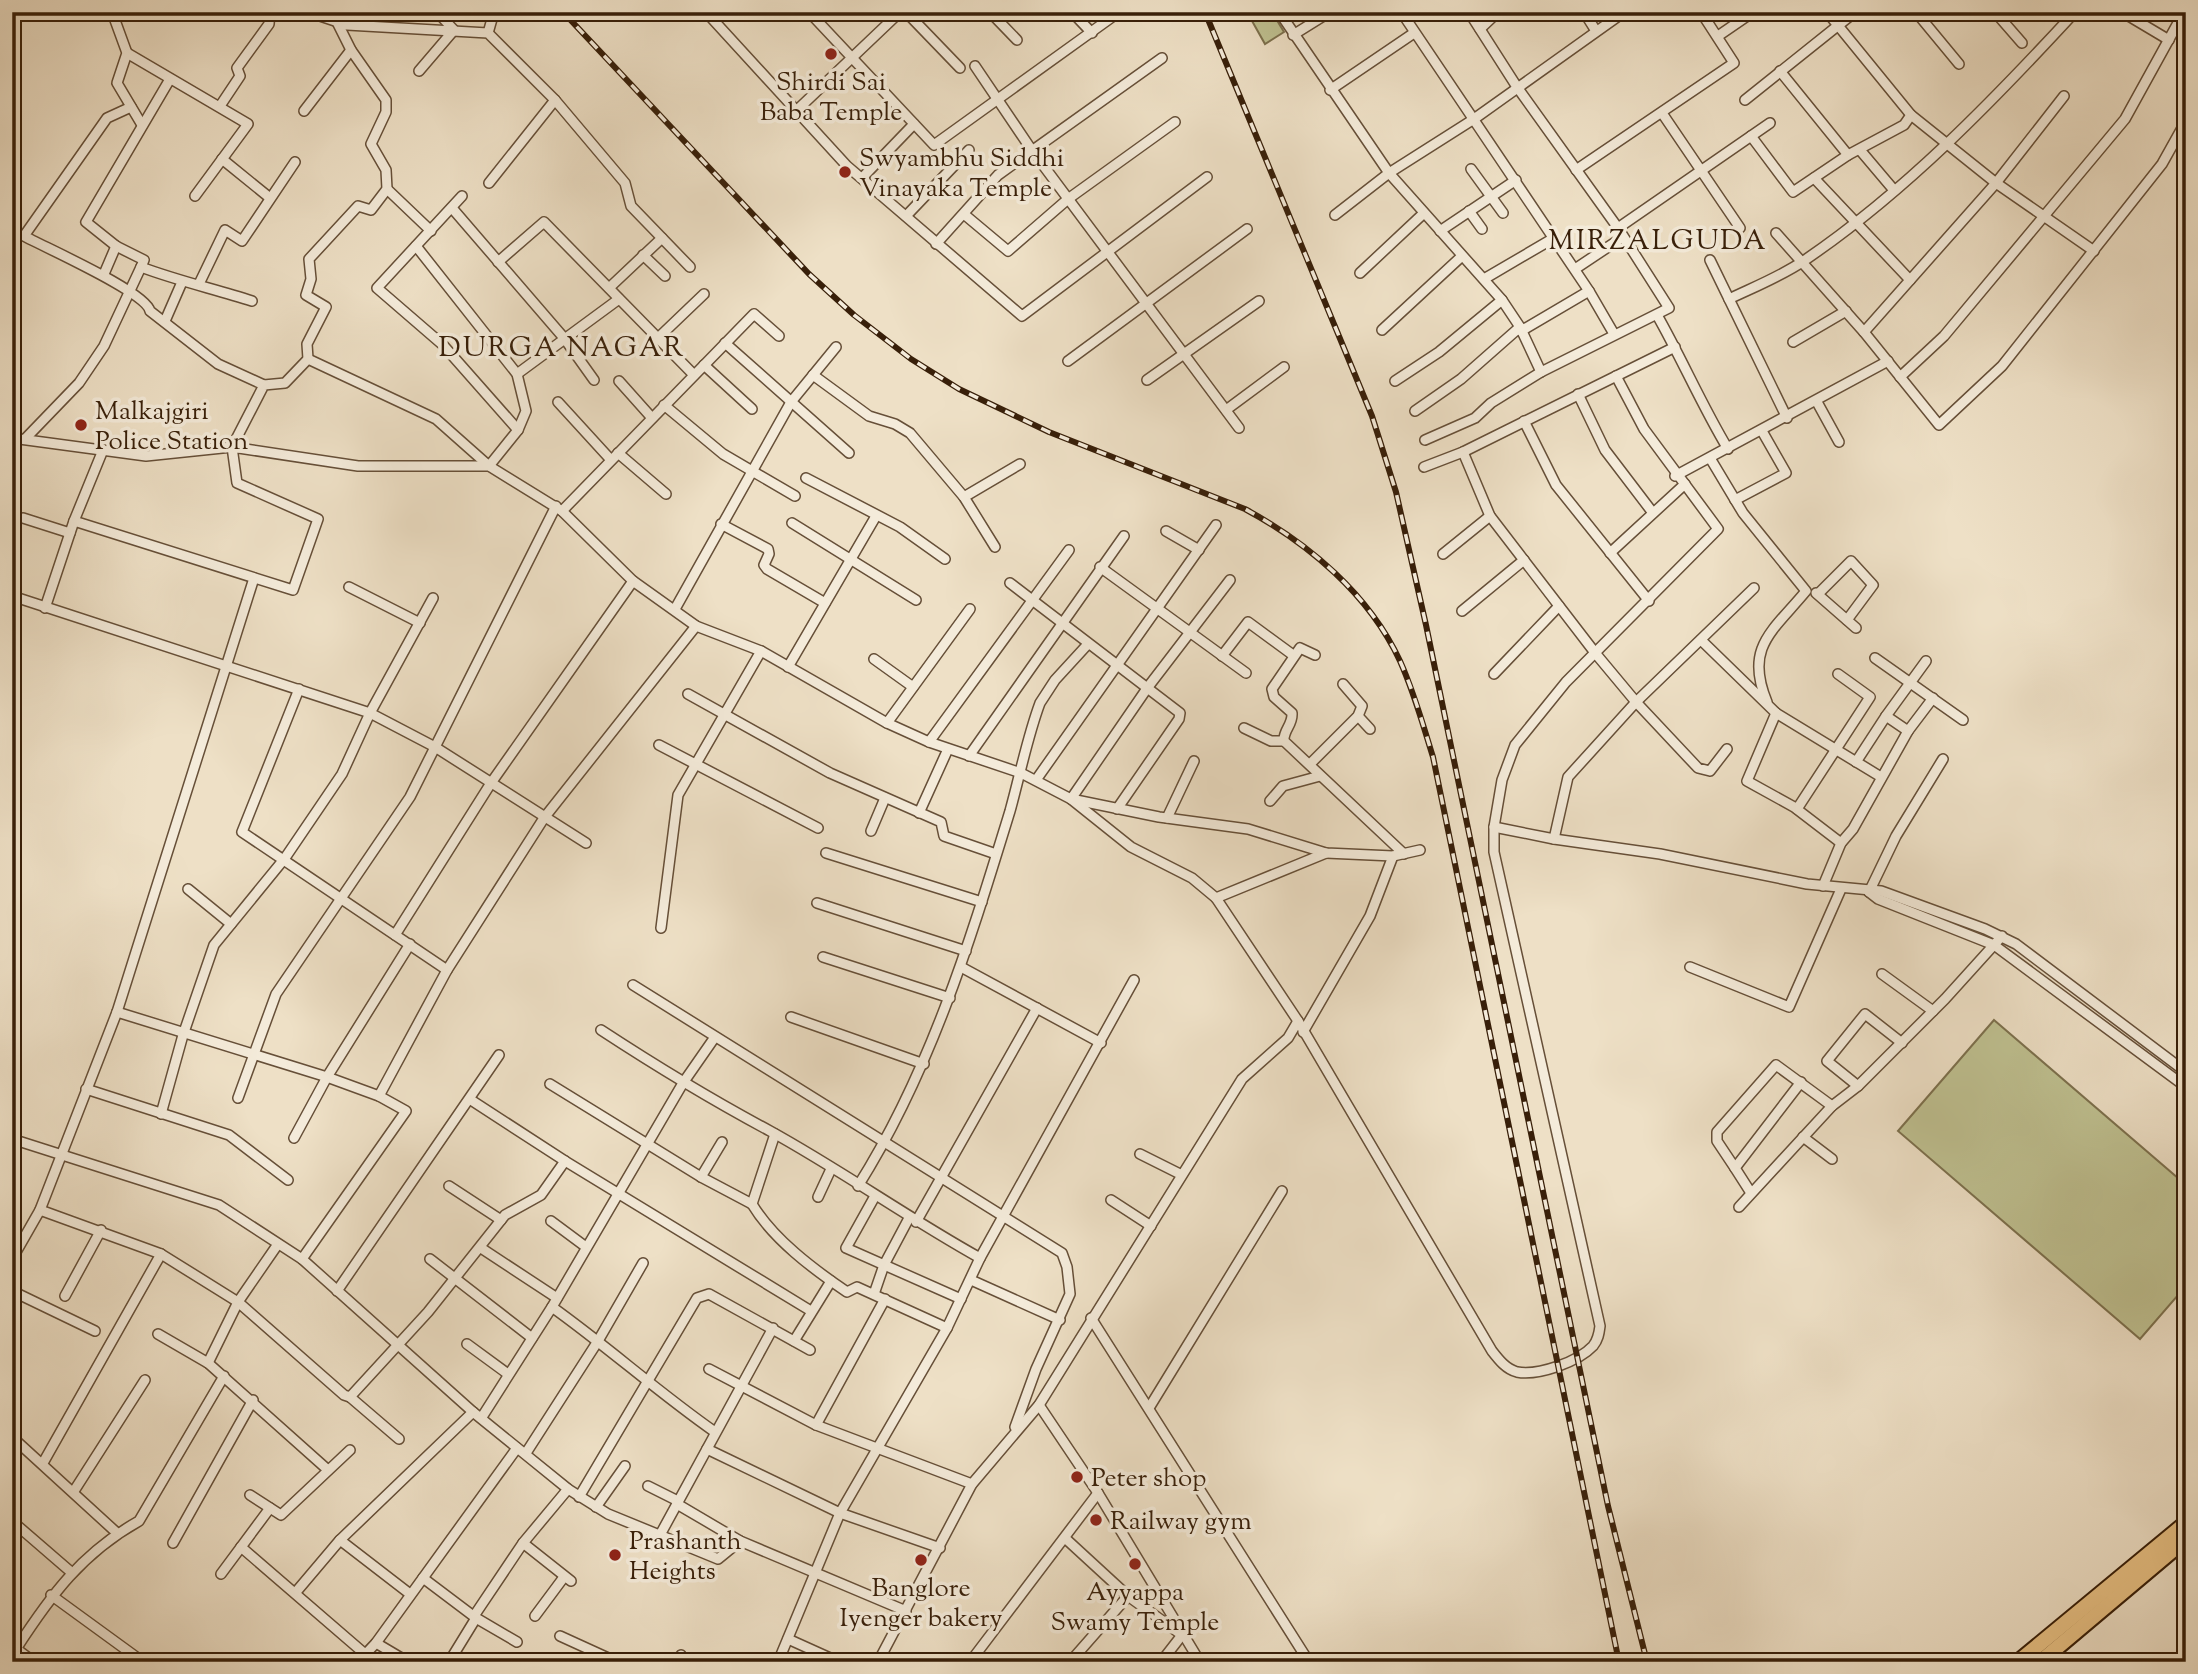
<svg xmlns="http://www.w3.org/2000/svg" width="2198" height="1674" font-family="'Sorts Mill Goudy',serif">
  <rect width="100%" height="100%" fill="#eee0c6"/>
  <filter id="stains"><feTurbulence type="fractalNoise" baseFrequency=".00286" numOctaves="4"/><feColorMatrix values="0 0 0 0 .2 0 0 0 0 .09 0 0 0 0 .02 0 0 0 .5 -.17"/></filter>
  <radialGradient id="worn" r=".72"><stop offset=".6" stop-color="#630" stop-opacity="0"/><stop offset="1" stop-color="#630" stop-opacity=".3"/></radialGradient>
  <g fill="#bfc191" stroke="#7c704d" stroke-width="2">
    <path d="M 1247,12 L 1272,12 L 1284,32 L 1265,44 Z"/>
    <path d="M 1994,1020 L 2186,1185 L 2186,1286 L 2140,1339 L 1898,1131 Z"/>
  </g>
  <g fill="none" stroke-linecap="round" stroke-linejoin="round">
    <g stroke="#664f38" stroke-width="12">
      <g id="minor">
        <path d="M 112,12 L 127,53 L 117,83 L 142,125"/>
        <path d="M 308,12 L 347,25 L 488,33 L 555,100 L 625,183 L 631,206 L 690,267"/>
        <path d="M 706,12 L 847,166 L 1022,316 L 1207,177"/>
        <path d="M 809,12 L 934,145 L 1119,12"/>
        <path d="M 906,12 L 960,68"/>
        <path d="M 990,12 L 1017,40"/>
        <path d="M 1072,12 L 1092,33"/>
        <path d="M 1584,12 L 1596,31"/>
        <path d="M 1827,12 L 1911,115 L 1996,183 L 2094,251"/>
        <path d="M 1916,12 L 1959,64"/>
        <path d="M 1995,12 L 2022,43"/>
        <path d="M 2122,12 L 2169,40"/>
        <path d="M 1402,13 L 1589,291 L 1614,334"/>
        <path d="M 1282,16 L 1389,173 L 1502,300 L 1520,327 L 1541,372"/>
        <path d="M 1480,29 L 1498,12"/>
        <path d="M 488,33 L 494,12"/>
        <path d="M 1293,35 L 1330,12"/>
        <path d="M 1718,36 L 1753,12"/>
        <path d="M 127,53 L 248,124 L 195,196"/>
        <path d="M 975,66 L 1031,149 L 1239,428"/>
        <path d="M 419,71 L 454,30 L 437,12"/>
        <path d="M 1780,71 L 1848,155"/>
        <path d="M 170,79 L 86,222 L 116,246 L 144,260 L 141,267 C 178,281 215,289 252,301"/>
        <path d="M 1330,90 L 1414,33"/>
        <path d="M 1745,100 L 1855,12"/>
        <path d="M 220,106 L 240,76 L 237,68 L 269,24 L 270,12"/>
        <path d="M 131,107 L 107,118 L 24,236 C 46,248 146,292 150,311 L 218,364 L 264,385"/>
        <path d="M 304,111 L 351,50"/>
        <path d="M 796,111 L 900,12"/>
        <path d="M 1662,113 L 1740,228"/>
        <path d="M 1751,136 L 1793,192 L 1848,155 L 1904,125 L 1911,115"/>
        <path d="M 1860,150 L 1893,189"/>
        <path d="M 222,159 L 270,198"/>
        <path d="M 1471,169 L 1503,213"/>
        <path d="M 1576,170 L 1734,63 L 1701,12"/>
        <path d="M 862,178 L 914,124"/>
        <path d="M 1814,178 L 1910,280"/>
        <path d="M 489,183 L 555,100"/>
        <path d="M 387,189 L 431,231"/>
        <path d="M 462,196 L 377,288 L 443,345 L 518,430"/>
        <path d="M 452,208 L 564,338 L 594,380"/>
        <path d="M 1469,211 L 1482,229"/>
        <path d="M 965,215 L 1008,251 L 1068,199 L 1175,122"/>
        <path d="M 1335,215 L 1389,173 L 1474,119 L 1624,12"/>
        <path d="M 906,216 L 969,150"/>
        <path d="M 1618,228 L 1770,123"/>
        <path d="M 1440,231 L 1516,180"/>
        <path d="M 1776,233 L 1864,332 L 1939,425 L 2002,366 L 2162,164 L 2186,121"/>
        <path d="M 936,244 L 998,175 L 1162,58"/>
        <path d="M 643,255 L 665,276"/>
        <path d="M 1710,260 L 1787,418"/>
        <path d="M 498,262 L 544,222 L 694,375"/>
        <path d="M 1575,269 L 1623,237"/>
        <path d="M 1360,273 L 1424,213"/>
        <path d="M 104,274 L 116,246"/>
        <path d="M 1484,279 L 1554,238"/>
        <path d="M 199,284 L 225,230 L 242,241 L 295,162"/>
        <path d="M 609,288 L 662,238"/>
        <path d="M 1729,299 C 1754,287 1782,276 1805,260 C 1905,192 1993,101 2075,12"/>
        <path d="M 1657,315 C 1682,359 1702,406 1728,449"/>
        <path d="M 165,321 L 182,282"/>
        <path d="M 1382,330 L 1462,256"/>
        <path d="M 1521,331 L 1589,291"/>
        <path d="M 1864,332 L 1996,183 L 2064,96"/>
        <path d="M 658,338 L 704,294"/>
        <path d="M 1793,342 L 1846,311"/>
        <path d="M 725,343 L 849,453"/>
        <path d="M 308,359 L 436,419 L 489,466 L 518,430 L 526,411 L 517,374 L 416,246"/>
        <path d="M 1068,361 L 1247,229"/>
        <path d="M 704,365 L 752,409"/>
        <path d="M 517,374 L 619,299"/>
        <path d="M 813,375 L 869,416 L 895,424 L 910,433 L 964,497 L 995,547"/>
        <path d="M 1900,377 L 1944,336 L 2125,119 L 2184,12"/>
        <path d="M 1147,380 L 1259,301"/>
        <path d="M 619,381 L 652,418"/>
        <path d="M 1395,381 L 1439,352 L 1502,300"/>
        <path d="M 1578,394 L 1605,450 L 1653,513"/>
        <path d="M 558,402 L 611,460"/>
        <path d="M 1817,402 L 1839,442"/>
        <path d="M 664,405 L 723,454 L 795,496"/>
        <path d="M 1226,410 L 1284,367"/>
        <path d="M 1415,411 L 1461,379 L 1520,327"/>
        <path d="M 1524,421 L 1556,485 L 1649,601"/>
        <path d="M 12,438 L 146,456 L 232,447 L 358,466 L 489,466 L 562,511 L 633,581 L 696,626 L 761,651 L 887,723 L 929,742 L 1021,773 L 1071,799 L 1131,847 L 1192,878 L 1216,898 L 1298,1021 L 1492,1351 C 1499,1360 1506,1369 1517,1372 C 1538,1376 1578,1362 1593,1346 C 1598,1340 1599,1334 1600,1326 L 1494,852 L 1494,827 L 1502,780 L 1515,745 L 1566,682 L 1718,529 L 1644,429 L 1616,376"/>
        <path d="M 25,439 L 79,383 L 104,346 L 141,267"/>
        <path d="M 1425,440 L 1475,418 L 1491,403 L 1541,372 L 1669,308 L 1618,228 L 1517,87 L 1469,12"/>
        <path d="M 1463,452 L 1490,516 L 1596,654 L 1636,702 L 1698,768 L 1710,771 L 1727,749"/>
        <path d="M 618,453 L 666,494"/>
        <path d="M 1710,458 L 1743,513 L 1806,591 C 1773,631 1744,647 1767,702"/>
        <path d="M 1424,467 L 1463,452 L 1675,347"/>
        <path d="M 1675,476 L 1888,361"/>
        <path d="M 806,478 L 900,527 L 945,559"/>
        <path d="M 964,497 L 1020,464"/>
        <path d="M 1735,500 L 1786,473 L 1762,431"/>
        <path d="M 562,511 L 754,314 L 779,336"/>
        <path d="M 23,518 L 70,533"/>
        <path d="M 74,521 L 293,590 L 318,519 L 237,483 L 232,447 L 264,385 L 285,383 L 308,359 L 307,344 L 326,307 L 306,295 L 311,279 L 309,259 L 358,206 L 371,210 L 387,189 L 386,170 L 371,144 L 386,112 L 386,100 L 351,50 L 338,24"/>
        <path d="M 792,523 L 916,600"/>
        <path d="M 721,524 L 768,549 L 769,554 L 764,565 L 767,569 L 825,603"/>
        <path d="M 1166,531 L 1199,550"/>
        <path d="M 1610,553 L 1685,484"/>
        <path d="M 1443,554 L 1490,516"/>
        <path d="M 1100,567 L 1246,673"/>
        <path d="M 1230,580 L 1148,687 L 1071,799 L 1159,817 L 1248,829 L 1326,853 L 1393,856 L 1420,850"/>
        <path d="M 1010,583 L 1180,713 L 1179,719 L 1117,809"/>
        <path d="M 349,587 L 420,623"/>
        <path d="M 1816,593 L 1856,628"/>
        <path d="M 1818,594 L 1851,561 L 1873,585 L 1847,620"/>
        <path d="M 12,596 L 370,713 L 435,747 L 586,843"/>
        <path d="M 45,608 L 74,521 L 103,450"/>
        <path d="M 675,609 L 791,402 L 836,347"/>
        <path d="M 1462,611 L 1524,560"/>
        <path d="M 1701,640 L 1776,713 L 1881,777"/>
        <path d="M 1315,655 L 1300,648 L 1272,689 L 1274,697 L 1292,713 C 1293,725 1283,730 1284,741 L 1404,854"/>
        <path d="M 1222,656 L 1248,622 L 1293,655"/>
        <path d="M 1875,658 L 1963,720"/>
        <path d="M 874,659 L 913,687"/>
        <path d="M 788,667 L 876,516"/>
        <path d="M 1494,674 L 1559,606"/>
        <path d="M 299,689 L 242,832 L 447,970"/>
        <path d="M 688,694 L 830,773 L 941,822 L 944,836 L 996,854"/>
        <path d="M 1776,713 L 1747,781 L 1794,807 L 1841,843"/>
        <path d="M 1358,716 L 1370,729"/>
        <path d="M 887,723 L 970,609"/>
        <path d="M 1244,728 L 1271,741 L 1284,741"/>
        <path d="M 1908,731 L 1933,698"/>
        <path d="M 929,742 L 1069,550"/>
        <path d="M 659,745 L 818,828"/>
        <path d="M 969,756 L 1124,536"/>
        <path d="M 1856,762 L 1886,716"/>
        <path d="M 1310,764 L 1358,716 L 1362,706 L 1343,684"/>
        <path d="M 1036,780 L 1216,525"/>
        <path d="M 1270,801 L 1283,786 L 1320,776"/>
        <path d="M 1797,809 L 1870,697 L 1838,674"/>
        <path d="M 919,813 L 948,749"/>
        <path d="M 1167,818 L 1194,761"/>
        <path d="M 1494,827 L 1554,839 L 1660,854 L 1807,884 L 1881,891 L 1985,929 L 2016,944 L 2186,1072"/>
        <path d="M 871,831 L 885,798"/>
        <path d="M 1554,839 L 1568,777 L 1636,702 L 1754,588"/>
        <path d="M 826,853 L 982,902"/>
        <path d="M 1823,886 L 1841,843 L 1853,829 L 1908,731 L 1886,716 L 1926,661"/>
        <path d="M 188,889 L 231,924"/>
        <path d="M 1869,892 L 1878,899 L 1994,945 L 2186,1087"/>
        <path d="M 1869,892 L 1896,836 L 1943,759"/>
        <path d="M 1216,898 L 1326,853"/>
        <path d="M 817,903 L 966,951"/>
        <path d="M 661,928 L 678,795 L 761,651"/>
        <path d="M 395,935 L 491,783 L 633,581"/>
        <path d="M 823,957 L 950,998"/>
        <path d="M 961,967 L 1101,1043"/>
        <path d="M 1690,967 L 1789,1007 L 1841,889"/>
        <path d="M 1882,974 L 1933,1011"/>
        <path d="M 633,985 L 1062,1253 L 1067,1267 L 1070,1294 L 1036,1369 L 1015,1427"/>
        <path d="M 117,1012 L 327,1077 L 379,1096 L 406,1111 L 302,1259"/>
        <path d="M 791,1017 L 924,1064"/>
        <path d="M 601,1030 C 656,1066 712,1100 770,1131 C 841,1170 908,1218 980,1258"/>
        <path d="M 1303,1032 L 1370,916 L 1393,856"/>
        <path d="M 550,1084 L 701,1177 L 752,1204"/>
        <path d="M 1858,1086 L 1827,1061 L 1865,1014 L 1902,1043"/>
        <path d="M 86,1089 L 229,1135 L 288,1180"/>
        <path d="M 379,1096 L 447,970 L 544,818 L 696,626"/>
        <path d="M 238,1098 L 276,994 L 410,797 L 556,506"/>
        <path d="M 471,1100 L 565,1161 L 811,1311"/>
        <path d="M 161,1114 L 183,1035 L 214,945 L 285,858 L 342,774 L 370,713 L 433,598"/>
        <path d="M 775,1134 L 752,1204 C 773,1239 813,1269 847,1292 L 857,1287 L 947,1328"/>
        <path d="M 1803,1137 L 1832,1159"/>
        <path d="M 294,1138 L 327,1077 L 410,944"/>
        <path d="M 12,1139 L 219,1205 L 302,1259 L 473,1412 L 568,1489 L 608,1514 L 718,1559 L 740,1541"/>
        <path d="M 1140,1154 L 1180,1174"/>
        <path d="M 1735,1168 L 1717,1141 L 1717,1132 L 1776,1065 L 1832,1106"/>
        <path d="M 701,1177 L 722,1142"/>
        <path d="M 449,1186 L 501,1220"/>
        <path d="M 858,1186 C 931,1070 970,941 1010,811 C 1020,775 1027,738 1040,703 L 1055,680 L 1088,644"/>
        <path d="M 1751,1193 L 1735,1168 L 1801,1082"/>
        <path d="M 875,1196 L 846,1248 L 961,1299"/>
        <path d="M 818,1197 L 831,1169"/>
        <path d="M 1111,1200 L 1151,1226"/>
        <path d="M 1739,1207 L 1832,1106 L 1858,1086 L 1945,999 L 2002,936"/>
        <path d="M 40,1210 L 161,1254 L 238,1302 L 344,1395 L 350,1397 L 428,1312 L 505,1215 L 541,1195 L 565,1161"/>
        <path d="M 551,1221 L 586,1247"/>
        <path d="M 916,1222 L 1037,1008"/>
        <path d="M 481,1248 L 557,1298"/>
        <path d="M 12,1259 L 40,1210 L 117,1012 L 254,578"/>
        <path d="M 430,1259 L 532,1338"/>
        <path d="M 971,1280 L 1060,1320"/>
        <path d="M 12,1291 L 95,1331"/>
        <path d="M 337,1291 L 499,1055"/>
        <path d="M 874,1294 L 884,1265 L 909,1218"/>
        <path d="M 65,1296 L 101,1230"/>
        <path d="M 552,1307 C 608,1347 659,1393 715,1432"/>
        <path d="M 1091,1318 L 1309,1662"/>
        <path d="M 158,1334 L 208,1363 L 328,1470"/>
        <path d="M 794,1341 L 831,1281"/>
        <path d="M 467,1344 L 508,1374"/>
        <path d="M 208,1363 L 238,1302 L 278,1244"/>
        <path d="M 709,1369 L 816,1425 L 972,1484"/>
        <path d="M 12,1370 L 15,1366"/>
        <path d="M 350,1397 L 399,1439"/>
        <path d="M 1039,1405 L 1098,1493 L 1200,1662"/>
        <path d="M 1149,1408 L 1282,1191"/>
        <path d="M 482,1417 L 552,1307 L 683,1083 L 715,1037"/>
        <path d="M 816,1425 L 885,1299"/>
        <path d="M 12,1437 L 117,1533"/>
        <path d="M 707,1449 L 840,1513 L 940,1548"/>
        <path d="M 526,1453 L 598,1341 L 643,1263"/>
        <path d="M 43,1463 L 161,1254"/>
        <path d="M 648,1486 L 678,1501"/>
        <path d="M 74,1491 L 145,1380"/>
        <path d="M 250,1495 L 281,1515 L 350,1450"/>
        <path d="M 579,1497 L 697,1298 L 709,1294 L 810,1350"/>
        <path d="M 677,1504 L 740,1541 L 906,1611"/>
        <path d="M 596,1507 L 625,1466"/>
        <path d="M 12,1521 L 71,1572"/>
        <path d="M 660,1535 L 773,1328"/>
        <path d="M 1066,1539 L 1128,1596 L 1182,1635 L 1161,1662"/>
        <path d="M 340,1540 L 410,1594"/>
        <path d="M 173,1543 L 253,1400"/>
        <path d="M 523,1543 L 571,1581"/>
        <path d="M 241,1547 L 365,1654"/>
        <path d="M 221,1574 L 270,1508"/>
        <path d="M 423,1578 L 476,1618 L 517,1642"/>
        <path d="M 296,1592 L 340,1540 L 473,1412"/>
        <path d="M 51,1595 L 143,1662"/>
        <path d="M 474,1616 L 523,1543 L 568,1489"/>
        <path d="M 535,1616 L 564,1577"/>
        <path d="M 560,1636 L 617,1662"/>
        <path d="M 788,1639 L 839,1662"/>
        <path d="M 376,1643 L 408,1662"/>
        <path d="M 14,1647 L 34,1662"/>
        <path d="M 16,1649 C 51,1595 82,1553 139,1521 L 224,1376"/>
        <path d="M 358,1662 L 376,1643 L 517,1448"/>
        <path d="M 449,1662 L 476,1618"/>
        <path d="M 677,1662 L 681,1655"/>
        <path d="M 778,1662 L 840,1513 L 947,1328 L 980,1258 L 1134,980"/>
        <path d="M 878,1662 L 972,1484 L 1039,1405 L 1242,1079 L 1288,1038 L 1298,1021"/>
        <path d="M 970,1662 L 1098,1493"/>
        <path d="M 1070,1662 L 1128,1596"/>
      </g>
    </g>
    <g stroke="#381f09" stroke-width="18">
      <g id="primary">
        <path d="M 2018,1662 L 2186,1523"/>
        <path d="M 2040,1662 L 2186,1539"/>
      </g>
    </g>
    <use href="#minor" stroke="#f4ebda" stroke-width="9"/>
    <use href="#primary" stroke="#e7c083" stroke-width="14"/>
    <g stroke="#381f09" stroke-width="6">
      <g id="rail">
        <path d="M 563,12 L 809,274 L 854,315 L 911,359 L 959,389 L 1049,432 L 1245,509 C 1308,543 1369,594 1400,661 C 1414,692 1423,725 1433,757 L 1619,1662"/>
        <path d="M 1205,12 L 1372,416 L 1396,492 L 1426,625 L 1608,1506 L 1647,1662"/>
      </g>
    </g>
    <use href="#rail" stroke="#f4ebda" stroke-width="3.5" stroke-dasharray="10" stroke-linecap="butt"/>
  </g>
  <g fill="#8f2418" stroke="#f4ebda" stroke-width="2.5">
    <circle cx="831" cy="54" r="7"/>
    <circle cx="845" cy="172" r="7"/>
    <circle cx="81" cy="425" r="7"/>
    <circle cx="1077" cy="1477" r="7"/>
    <circle cx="1096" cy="1520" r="7"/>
    <circle cx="615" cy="1555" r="7"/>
    <circle cx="921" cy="1560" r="7"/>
    <circle cx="1135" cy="1564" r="7"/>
  </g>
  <g text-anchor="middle" stroke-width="7" stroke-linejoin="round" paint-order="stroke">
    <g font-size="26" fill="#381f09" stroke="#f4ebda" text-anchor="start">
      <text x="831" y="90" text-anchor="middle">Shirdi Sai<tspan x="831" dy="30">Baba Temple</tspan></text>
      <text x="859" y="166">Swyambhu Siddhi<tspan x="859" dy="30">Vinayaka Temple</tspan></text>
      <text x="95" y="419">Malkajgiri<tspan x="95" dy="30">Police Station</tspan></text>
      <text x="1091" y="1486">Peter shop</text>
      <text x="1110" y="1529">Railway gym</text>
      <text x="629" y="1549">Prashanth<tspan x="629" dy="30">Heights</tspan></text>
      <text x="921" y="1596" text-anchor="middle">Banglore<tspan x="921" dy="30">Iyenger bakery</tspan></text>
      <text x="1135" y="1600" text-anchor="middle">Ayyappa<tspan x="1135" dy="30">Swamy Temple</tspan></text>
    </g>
    <g font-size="28" letter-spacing="2" fill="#381f09" stroke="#f4ebda">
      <text x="1658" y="249">MIRZALGUDA</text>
      <text x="562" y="356">DURGA NAGAR</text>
    </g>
  </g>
  <rect width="2198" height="1674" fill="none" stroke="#eee0c6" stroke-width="42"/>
  <rect x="14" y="14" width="2170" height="1646" fill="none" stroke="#381f09" stroke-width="3.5"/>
  <rect x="21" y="21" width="2156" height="1632" fill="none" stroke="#381f09" stroke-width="2"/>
  <rect width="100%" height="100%" filter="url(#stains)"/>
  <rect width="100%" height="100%" fill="url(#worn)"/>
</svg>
